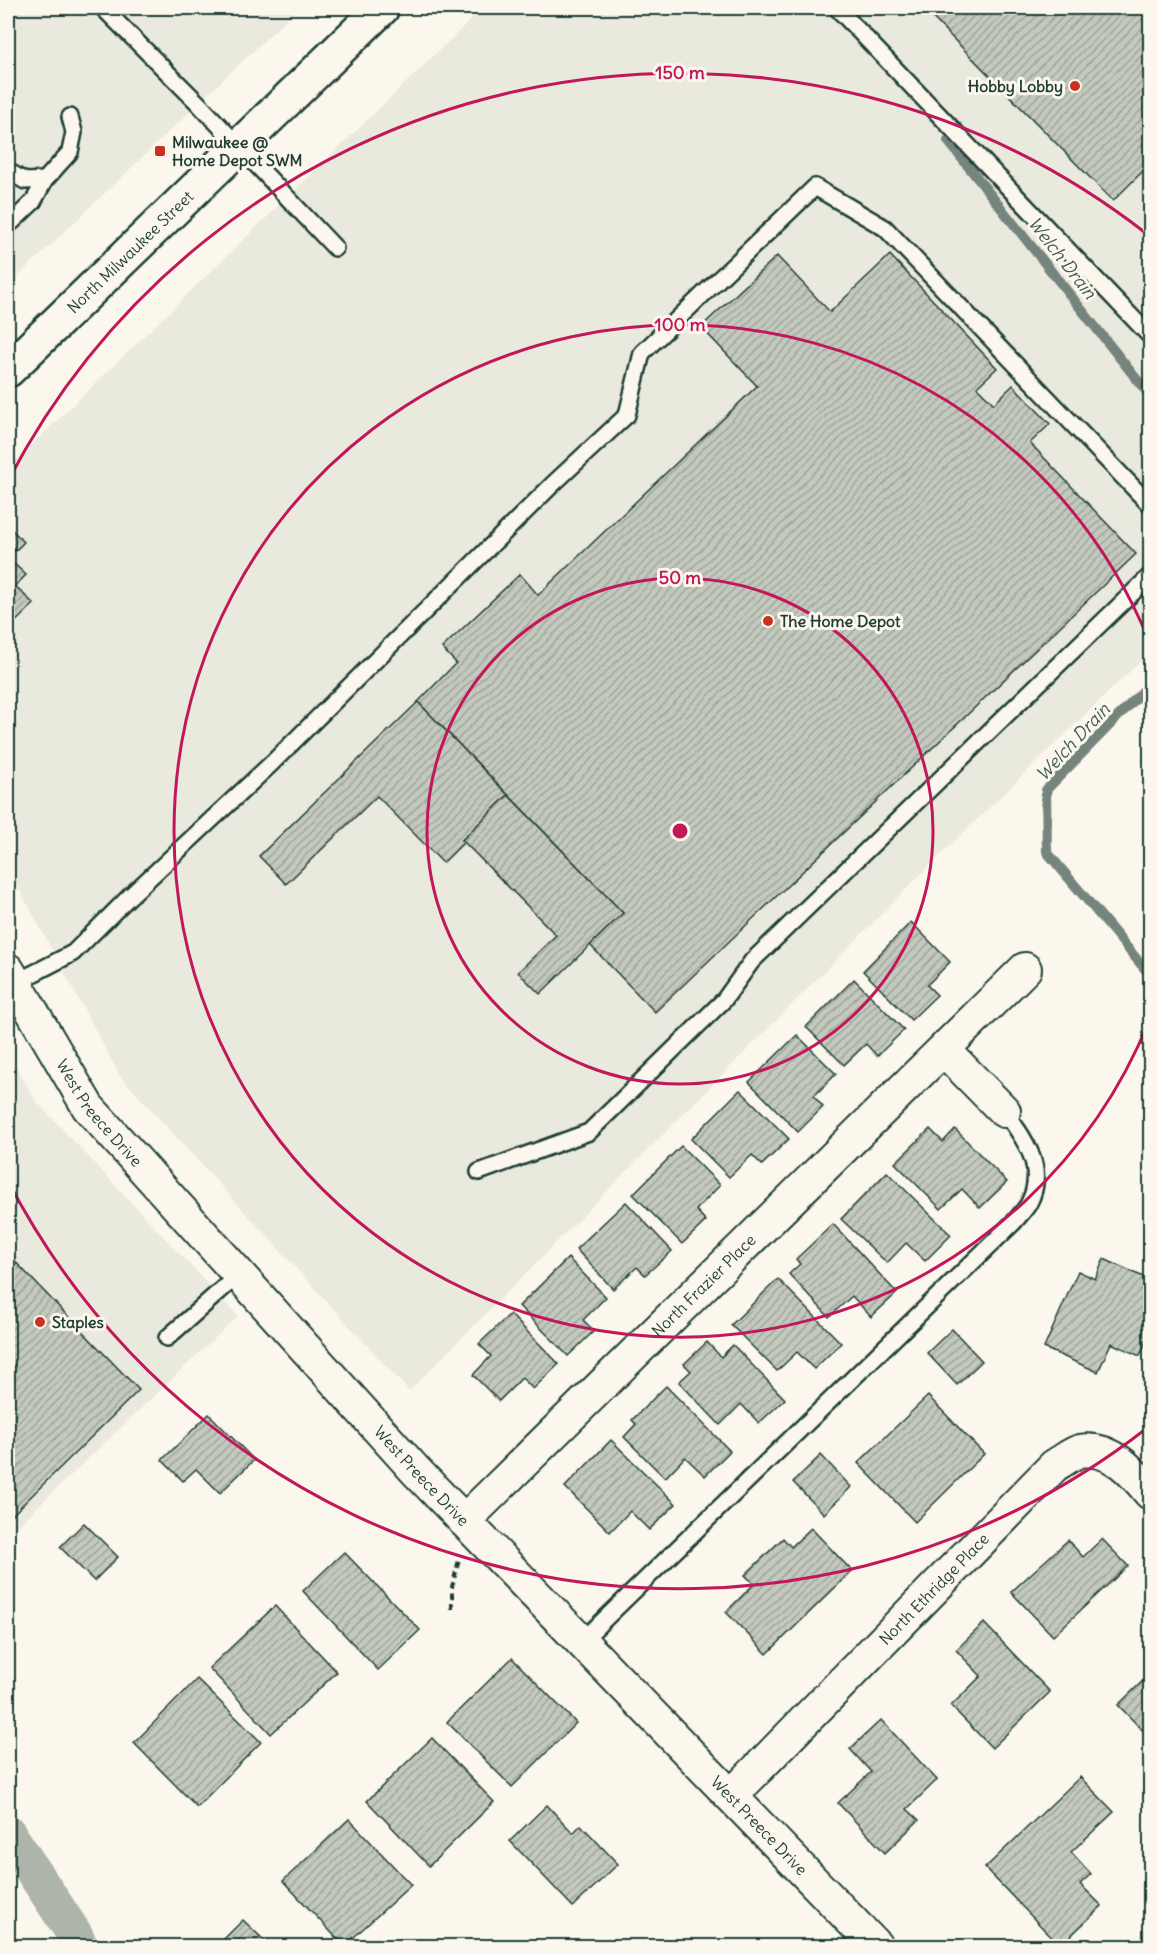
<svg xmlns="http://www.w3.org/2000/svg" width="1158" height="1954" font-family="Delius,sans-serif">
  <defs>
    <pattern id="building-hatch" width="6" height="6" patternUnits="userSpaceOnUse" patternTransform="scale(1.5)"><rect width="6" height="6" fill="#c4c9be"/><path d="M-1 1l2-2M0 6l6-6M5 7l2-2" fill="none" stroke="#9fa49b"/></pattern>
  </defs>
  <rect width="100%" height="100%" fill="#fbf7ec"/>
  <filter id="ink" filterUnits="userSpaceOnUse"><feTurbulence type="fractalNoise" baseFrequency=".0167" numOctaves="2"/><feDisplacementMap in="SourceGraphic" scale="12" xChannelSelector="R" yChannelSelector="G"/><feConvolveMatrix kernelMatrix="1 2 1 2 8 2 1 2 1" color-interpolation-filters="sRGB"/></filter>
  <g filter="url(#ink)">
    <g fill="#eae9de">
      <path d="M 8,8 L 298,8 L 8,286 Z"/>
      <path d="M 483,8 L 1150,8 L 1150,652 L 934,861 L 409,1391 L 120,1076 L 8,868 L 8,468 Z"/>
      <path d="M 8,1051 L 35,1100 L 238,1316 L 8,1535 Z"/>
    </g>
    <g fill="none" stroke-linecap="round" stroke-linejoin="round">
      <g stroke="#74847b" stroke-width="10">
        <path d="M 948,141 L 1150,396"/>
        <path d="M 1150,684 L 1046,790 L 1047,852 L 1150,975"/>
      </g>
      <path stroke="#adb4aa" stroke-width="36" d="M 8,1833 L 75,1935 L 80,1946"/>
    </g>
    <g fill="url(#building-hatch)" stroke="#1f3d34" stroke-width="1.5">
      <path d="M 923,8 L 1150,8 L 1150,164 L 1113,201 Z"/>
      <path d="M 890,255 L 997,368 L 977,387 L 994,404 L 1013,385 L 1050,424 L 1030,443 L 1136,554 L 655,1012 L 590,945 L 623,913 L 418,702 L 456,663 L 442,648 L 520,574 L 538,595 L 757,386 L 701,327 L 777,256 L 830,312 Z"/>
      <path d="M 8,526 L 24,542 L 8,558 L 26,575 L 15,586 L 34,604 L 11,626 L 8,623 Z"/>
      <path d="M 418,702 L 508,795 L 462,840 L 464,842 L 443,863 L 377,796 L 286,884 L 259,856 Z"/>
      <path d="M 508,795 L 623,913 L 540,994 L 518,972 L 556,935 L 462,840 Z"/>
      <path d="M 911,922 L 950,962 L 927,985 L 937,995 L 911,1020 L 863,971 Z"/>
      <path d="M 854,979 L 904,1030 L 877,1056 L 866,1044 L 844,1065 L 806,1027 Z"/>
      <path d="M 797,1035 L 836,1074 L 814,1096 L 823,1107 L 798,1132 L 749,1082 Z"/>
      <path d="M 740,1090 L 789,1139 L 762,1165 L 752,1155 L 729,1177 L 691,1139 Z"/>
      <path d="M 930,1129 L 943,1142 L 955,1129 L 1007,1182 L 980,1208 L 962,1189 L 941,1209 L 895,1163 Z"/>
      <path d="M 681,1146 L 720,1185 L 696,1210 L 706,1221 L 682,1244 L 633,1194 Z"/>
      <path d="M 887,1172 L 951,1235 L 925,1261 L 906,1243 L 887,1263 L 841,1219 Z"/>
      <path d="M 626,1202 L 672,1251 L 645,1275 L 637,1267 L 613,1289 L 576,1249 Z"/>
      <path d="M 833,1224 L 897,1293 L 871,1317 L 852,1296 L 829,1317 L 789,1274 L 800,1264 L 796,1259 Z"/>
      <path d="M 8,1254 L 139,1390 L 8,1519 Z"/>
      <path d="M 568,1258 L 606,1297 L 583,1320 L 594,1331 L 568,1356 L 519,1306 Z"/>
      <path d="M 1104,1259 L 1150,1280 L 1150,1331 L 1140,1356 L 1111,1343 L 1098,1372 L 1044,1348 L 1078,1271 L 1095,1279 Z"/>
      <path d="M 778,1279 L 841,1343 L 814,1369 L 797,1352 L 777,1371 L 731,1325 Z"/>
      <path d="M 510,1314 L 559,1364 L 533,1389 L 522,1378 L 499,1401 L 473,1375 L 491,1356 L 479,1344 Z"/>
      <path d="M 952,1329 L 982,1361 L 957,1385 L 927,1353 Z"/>
      <path d="M 707,1342 L 721,1357 L 733,1345 L 785,1399 L 759,1423 L 741,1404 L 720,1425 L 679,1382 L 691,1371 L 684,1364 Z"/>
      <path d="M 666,1386 L 730,1451 L 705,1476 L 685,1457 L 665,1478 L 624,1437 L 636,1424 L 632,1420 Z"/>
      <path d="M 928,1396 L 984,1454 L 915,1522 L 858,1463 Z"/>
      <path d="M 209,1414 L 254,1460 L 220,1493 L 196,1469 L 183,1481 L 162,1460 Z"/>
      <path d="M 611,1440 L 676,1504 L 649,1530 L 630,1511 L 610,1532 L 565,1487 Z"/>
      <path d="M 821,1455 L 851,1487 L 824,1514 L 793,1482 Z"/>
      <path d="M 84,1523 L 118,1557 L 94,1581 L 60,1547 Z"/>
      <path d="M 811,1528 L 852,1571 L 767,1654 L 726,1612 L 754,1584 L 745,1575 L 783,1538 L 791,1547 Z"/>
      <path d="M 1102,1539 L 1128,1566 L 1053,1636 L 1011,1592 L 1068,1540 L 1083,1557 Z"/>
      <path d="M 344,1552 L 420,1630 L 378,1670 L 303,1591 Z"/>
      <path d="M 275,1606 L 337,1672 L 271,1734 L 209,1668 Z"/>
      <path d="M 984,1623 L 1050,1692 L 992,1748 L 951,1706 L 981,1676 L 956,1650 Z"/>
      <path d="M 512,1658 L 576,1723 L 512,1787 L 447,1722 Z"/>
      <path d="M 1150,1674 L 1150,1738 L 1118,1705 Z"/>
      <path d="M 197,1679 L 261,1742 L 197,1807 L 134,1743 Z"/>
      <path d="M 881,1720 L 937,1780 L 907,1809 L 919,1820 L 885,1853 L 838,1803 L 871,1772 L 850,1749 Z"/>
      <path d="M 432,1738 L 494,1802 L 429,1866 L 367,1801 Z"/>
      <path d="M 1080,1777 L 1114,1812 L 1071,1852 L 1091,1874 L 1080,1884 L 1102,1906 L 1060,1946 L 985,1868 Z"/>
      <path d="M 547,1805 L 573,1833 L 581,1825 L 618,1864 L 573,1907 L 510,1841 Z"/>
      <path d="M 349,1819 L 411,1885 L 344,1946 L 283,1881 Z"/>
      <path d="M 243,1920 L 270,1946 L 217,1946 Z"/>
    </g>
    <g fill="none" stroke-linecap="round" stroke-linejoin="round">
      <g stroke="#1f3d34" stroke-width="20">
        <g id="service">
          <path d="M 103,8 L 197,102 L 335,248"/>
          <path d="M 837,8 L 1150,336"/>
          <path d="M 8,171 L 25,181 L 45,180"/>
          <path d="M 8,223 L 12,222 L 33,202 L 45,180 L 70,152 L 74,132 L 70,117"/>
          <path d="M 13,984 L 73,953 L 129,897 L 272,763 L 553,484 L 627,415 L 642,353 L 815,187 L 885,228 L 1150,505"/>
          <path d="M 479,1172 L 589,1132 L 724,1000 L 752,961 L 1150,576"/>
          <path d="M 167,1338 L 239,1274"/>
          <path d="M 581,1642 L 1014,1222 C 1019,1216 1026,1209 1029,1203 C 1047,1168 1024,1138 1004,1111"/>
        </g>
      </g>
      <g stroke="#1f3d34" stroke-width="36">
        <g id="minor">
          <path id="s1" d="M 8,970 L 88,1107 L 416,1471 L 876,1946"/>
          <path d="M 944,1050 L 1004,1111"/>
          <path id="s2" d="M 464,1521 L 1025,969"/>
          <path id="s3" d="M 731,1796 L 1055,1465 C 1063,1461 1072,1453 1080,1451 C 1111,1446 1133,1472 1150,1493"/>
        </g>
      </g>
      <g stroke="#1f3d34" stroke-width="38">
        <g id="primary">
          <path id="s4" d="M 8,370 L 382,8"/>
        </g>
      </g>
      <path stroke="#1f3d34" stroke-width="4" stroke-dasharray="6 4.5" stroke-linecap="butt" d="M 452,1609 L 452,1587 L 459,1560"/>
      <use href="#service" stroke="#fbf7ec" stroke-width="15"/>
      <use href="#minor" stroke="#fbf7ec" stroke-width="32"/>
      <use href="#primary" stroke="#fbf7ec" stroke-width="33"/>
    </g>
  </g>
  <g fill="none" stroke="#c2185b" stroke-width="3">
    <circle cx="680" cy="831" r="253"/>
    <path d="M1149 1021A506 506 0 1 1 1149 641"/>
    <path d="M1147 1428A758 758 0 0 1 8 1181M8 481A758 758 0 0 1 1147 234"/>
  </g>
  <g fill="#c8321e" stroke="#fbf7ec" stroke-width="2">
    <circle cx="1075" cy="86" r="6"/>
    <rect x="154" y="145" width="12" height="12" rx="3"/>
    <circle cx="768" cy="621" r="6"/>
    <circle cx="40" cy="1322" r="6"/>
  </g>
  <g text-anchor="middle" stroke-width="6" stroke-linejoin="round" paint-order="stroke">
    <g font-size="16" font-weight="bold" fill="#1f3d34" stroke="#fbf7ec" text-anchor="start">
      <text x="1063" y="92" text-anchor="end">Hobby Lobby</text>
      <text x="172" y="148">Milwaukee @<tspan x="172" dy="18">Home Depot SWM</tspan></text>
      <text x="780" y="627">The Home Depot</text>
      <text x="52" y="1328">Staples</text>
    </g>
    <g font-size="16" fill="#1f3d34" stroke="#fbf7ec">
      <text dy="6" stroke="none"><textPath href="#s4" startOffset="170">North Milwaukee Street</textPath></text>
      <text dy="6" stroke="none"><textPath href="#s1" startOffset="170">West Preece Drive</textPath></text>
      <text dy="6" stroke="none"><textPath href="#s2" startOffset="336">North Frazier Place</textPath></text>
      <text dy="6" stroke="none"><textPath href="#s1" startOffset="656">West Preece Drive</textPath></text>
      <text dy="6" stroke="none"><textPath href="#s3" startOffset="290">North Ethridge Place</textPath></text>
      <text dy="6" stroke="none"><textPath href="#s1" startOffset="1142">West Preece Drive</textPath></text>
    </g>
    <g font-size="18" font-style="italic" fill="#425b52" stroke="#fbf7ec">
      <text transform="translate(1062 258) rotate(52)" y="6">Welch Drain</text>
      <text transform="translate(1073 742) rotate(-47)" y="6">Welch Drain</text>
    </g>
  </g>
  <circle cx="680" cy="831" r="9" fill="#c2185b" stroke="#fbf7ec" stroke-width="3"/>
  <g font-size="18" text-anchor="middle" font-weight="bold" fill="#c2185b" stroke="#fbf7ec" stroke-width="6" stroke-linejoin="round" paint-order="stroke">
    <text x="680" y="79">150 m</text>
    <text x="680" y="331">100 m</text>
    <text x="680" y="584">50 m</text>
  </g>
  <rect width="1158" height="1954" fill="none" stroke="#fbf7ec" stroke-width="30"/>
  <rect x="15" y="15" width="1128" height="1924" fill="none" stroke="#1f3d34" stroke-width="2" filter="url(#ink)"/>
</svg>
